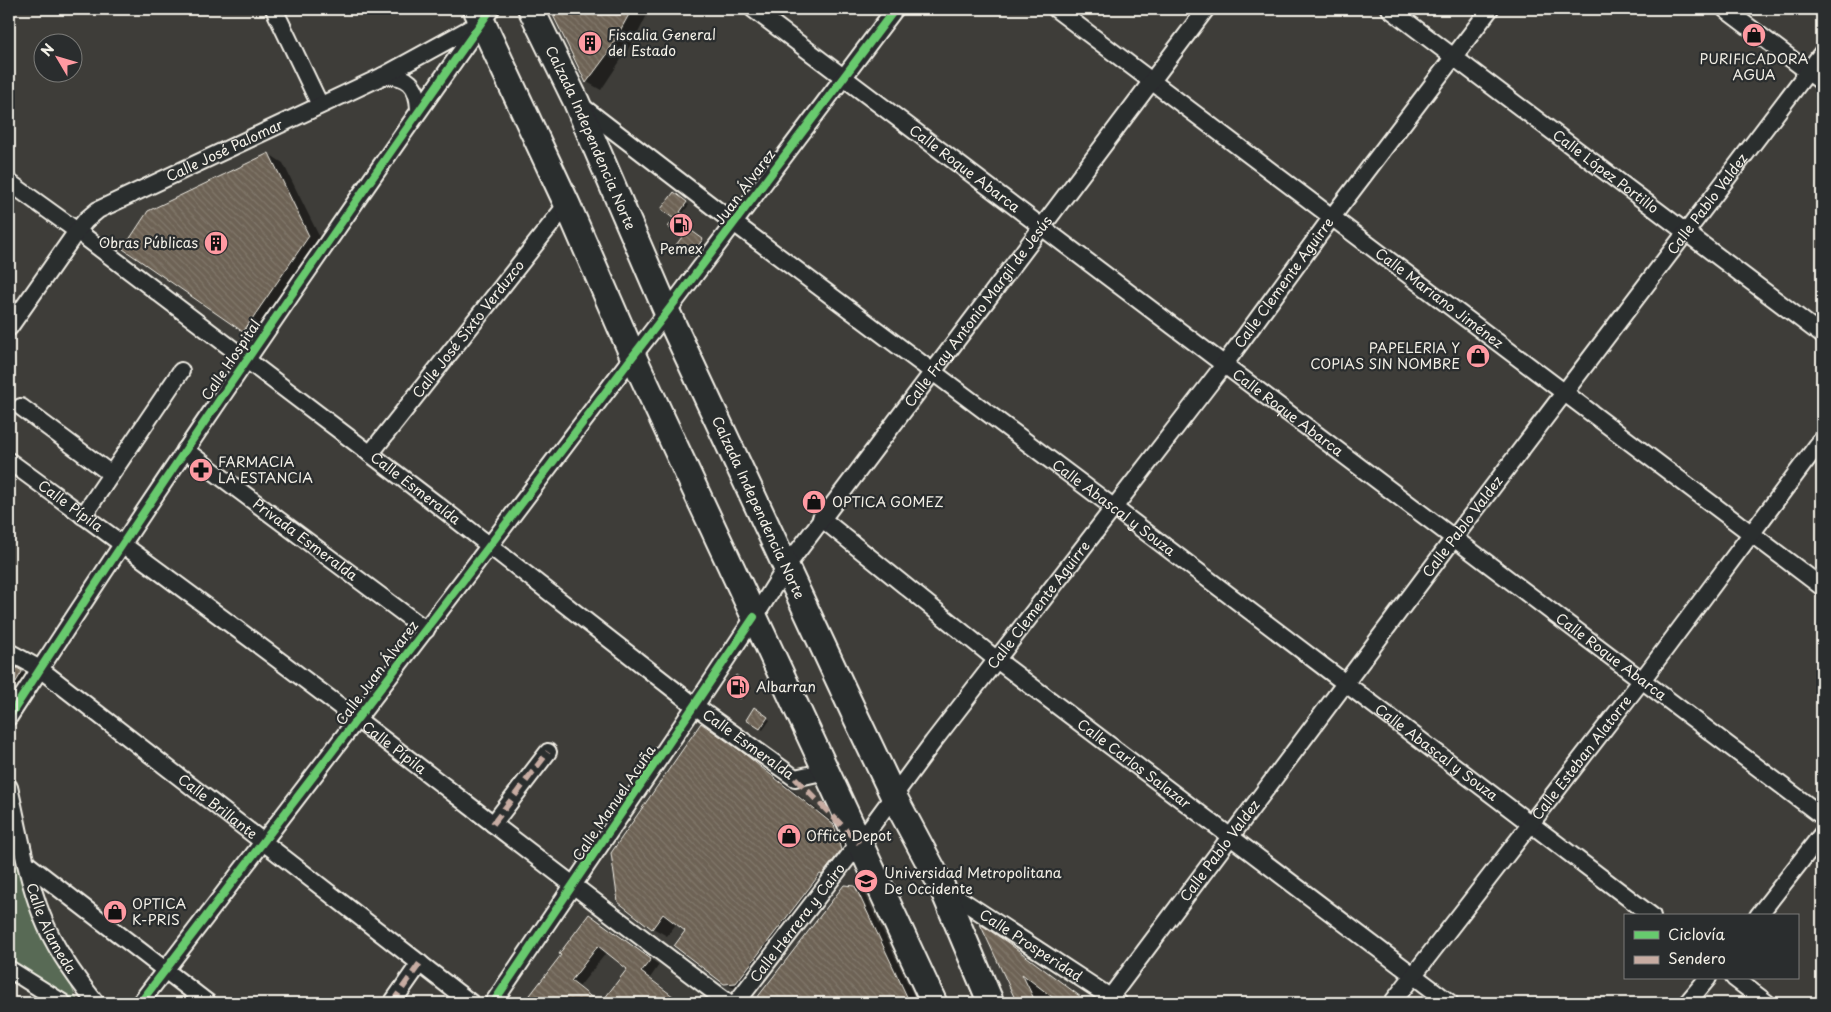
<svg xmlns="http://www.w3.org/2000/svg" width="1831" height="1012" font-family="'Playpen Sans',sans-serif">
  <defs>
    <pattern id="building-back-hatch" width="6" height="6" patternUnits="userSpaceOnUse" patternTransform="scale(1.25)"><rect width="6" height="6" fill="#6d6254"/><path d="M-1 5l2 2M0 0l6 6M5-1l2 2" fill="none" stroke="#82796d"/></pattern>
  </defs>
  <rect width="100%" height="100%" fill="#3e3d39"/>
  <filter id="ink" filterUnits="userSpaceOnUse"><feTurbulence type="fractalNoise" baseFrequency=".02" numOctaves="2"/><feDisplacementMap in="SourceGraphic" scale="10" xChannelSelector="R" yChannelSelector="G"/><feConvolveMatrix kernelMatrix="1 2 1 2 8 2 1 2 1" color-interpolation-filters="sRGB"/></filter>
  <g filter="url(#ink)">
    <path fill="#586a54" stroke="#a6ae9e" d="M 9,810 L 27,874 L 78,1003 L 72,1003 L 9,963 Z"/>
    <g fill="#0007">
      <path d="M 552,9 L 650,9 L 636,37 L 601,90 L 587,82 Z"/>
      <path d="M 269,154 L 283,163 L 323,244 L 258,340 L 243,331 Z"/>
      <path d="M 677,196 L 689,205 L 682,214 L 696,225 L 691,232 L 705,242 L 694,256 L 691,255 L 676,219 Z"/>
      <path d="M 9,664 L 29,676 L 25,683 L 16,691 L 9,687 Z"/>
      <path d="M 740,678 L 752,688 L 743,699 L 740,698 Z"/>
      <path d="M 755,709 L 770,720 L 763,730 L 748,720 Z"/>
      <path d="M 702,725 L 756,761 L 848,834 L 855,859 L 739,991 L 725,983 L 687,930 L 677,923 L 667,936 L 653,928 Z"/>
      <path d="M 854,887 L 865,894 L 917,1003 L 756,1003 Z"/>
      <path d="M 590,916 L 659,965 L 650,978 L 683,1003 L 603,1003 L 629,968 L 607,952 L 579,987 L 600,1003 L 525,1003 L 563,955 Z"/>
      <path d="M 982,927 L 1016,949 L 1089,1003 L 1018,1003 Z"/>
    </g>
    <g fill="url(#building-back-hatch)" stroke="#f4f1e8">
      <path d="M 550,9 L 632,9 L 606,56 L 586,83 Z"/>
      <path d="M 269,153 L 309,236 L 243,332 L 123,249 L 148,211 Z"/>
      <path d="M 674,192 L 687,202 L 680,212 L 694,222 L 689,229 L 703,239 L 691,256 L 676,245 L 682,237 L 668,227 L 674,219 L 661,209 Z"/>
      <path d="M 9,663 L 22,671 L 22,672 L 9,693 Z"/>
      <path d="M 736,675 L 750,685 L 740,699 L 726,689 Z"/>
      <path d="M 754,707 L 768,717 L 760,729 L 746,720 Z"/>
      <path d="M 701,723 L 741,751 L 834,825 L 841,850 L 822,875 L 820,874 L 736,983 L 724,984 L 674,946 L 685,931 L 663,914 L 652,929 L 618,902 L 611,853 Z"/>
      <path d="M 844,885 L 855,886 L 910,1003 L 753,1003 Z"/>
      <path d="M 589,914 L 651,959 L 641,972 L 682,1003 L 601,1003 L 627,969 L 598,946 L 571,981 L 599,1003 L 524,1003 L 561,955 L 559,954 Z"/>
      <path d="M 980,924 L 1007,942 L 1089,1003 L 1060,1003 L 1022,974 L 1036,1003 L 1017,1003 Z"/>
    </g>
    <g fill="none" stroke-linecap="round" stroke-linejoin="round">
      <g stroke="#f4f1e8" stroke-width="20">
        <g id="street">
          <path d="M 274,9 L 320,105"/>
          <path id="s1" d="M 753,9 L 1822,816"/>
          <path id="s2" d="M 1056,9 L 1822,587"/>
          <path id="s3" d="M 1390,9 L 1822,335"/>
          <path d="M 1725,9 L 1822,82"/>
          <path d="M 383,76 C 407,74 418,85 419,109"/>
          <path id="s4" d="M 579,104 L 734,223 L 1113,507 L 1652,916"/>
          <path id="s5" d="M 9,182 L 77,231 L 435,503 L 695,706 L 795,778 L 826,771"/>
          <path id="s6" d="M 9,328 L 77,231 L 86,220 L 98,210 L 383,76 L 478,24"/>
          <path d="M 21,407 L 111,474"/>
          <path id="s7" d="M 185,450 L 426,630"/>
          <path id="s8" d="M 370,454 L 567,204"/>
          <path id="s9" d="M 9,461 C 126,547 243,632 358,720 C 482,815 604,910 729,1003"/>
          <path d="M 83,516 L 181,371"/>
          <path id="s10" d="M 821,518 L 997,660 L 1450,1003"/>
          <path id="s11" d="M 9,652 L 40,669 L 471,1003"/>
          <path d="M 9,717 C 164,477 326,242 491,9"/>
          <path id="s12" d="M 9,787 C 19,830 26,875 42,916 C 54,947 75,977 96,1003"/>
          <path d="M 493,824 L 548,752"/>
          <path d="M 26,863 L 208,1003"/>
          <path id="s13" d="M 943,888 L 1119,1003"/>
          <path d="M 1758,916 L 1822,834"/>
          <path d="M 9,969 L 63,1003"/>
          <path d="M 1734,978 L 1767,1003"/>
          <path d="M 140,1003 L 490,545 L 633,356 L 667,312 L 895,9"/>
          <path d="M 392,1003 L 420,963"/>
          <path id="s14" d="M 493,1003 L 695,706 L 761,607 L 786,567 L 1206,9"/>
          <path id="s15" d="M 736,1003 L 859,843 L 933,742 L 1224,365 L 1332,217 L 1490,9"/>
          <path id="s16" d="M 1106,1003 L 1454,538 L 1822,53"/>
          <path id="s17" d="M 1392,1003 L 1642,680 L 1822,439"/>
          <path d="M 1687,1003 L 1708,978"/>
        </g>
      </g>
      <g stroke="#f4f1e8" stroke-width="29">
        <g id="primary">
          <path d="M 476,9 L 567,204 L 633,356 L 934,1003"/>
          <path id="s18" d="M 531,9 L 576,101 L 667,312 L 855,715 L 893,795 L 942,887 L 991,1003"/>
        </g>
      </g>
      <use href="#street" stroke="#2a2d2e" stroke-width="16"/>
      <use href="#primary" stroke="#2a2d2e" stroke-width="25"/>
      <g stroke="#c7aca2" stroke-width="6" stroke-dasharray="12 6" stroke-linecap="butt">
        <path d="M 795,778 L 859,843"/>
        <path d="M 493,824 L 548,752"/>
        <path d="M 392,1003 L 420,963"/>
      </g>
      <g stroke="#2a2d2e" stroke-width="11">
        <g id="cycleway">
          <path d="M 9,717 C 164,477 326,242 491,9"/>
          <path d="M 140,1003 L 490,545 L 633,356 L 667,312 L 895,9"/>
          <path d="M 493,1003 L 754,617"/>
        </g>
      </g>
      <use href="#cycleway" stroke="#67ca6e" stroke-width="8"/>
    </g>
  </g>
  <defs>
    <g id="shop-disc" transform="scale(1.25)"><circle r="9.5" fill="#ff9aa2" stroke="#2a2d2e"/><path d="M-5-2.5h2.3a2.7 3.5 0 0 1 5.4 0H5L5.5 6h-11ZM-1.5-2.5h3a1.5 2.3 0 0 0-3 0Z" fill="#111"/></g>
    <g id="building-disc" transform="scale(1.25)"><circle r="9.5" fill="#ff9aa2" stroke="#2a2d2e"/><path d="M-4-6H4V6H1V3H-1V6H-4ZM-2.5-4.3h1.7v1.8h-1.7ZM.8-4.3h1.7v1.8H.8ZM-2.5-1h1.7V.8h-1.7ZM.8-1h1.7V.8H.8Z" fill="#111"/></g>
    <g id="fuel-disc" transform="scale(1.25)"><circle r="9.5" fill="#ff9aa2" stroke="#2a2d2e"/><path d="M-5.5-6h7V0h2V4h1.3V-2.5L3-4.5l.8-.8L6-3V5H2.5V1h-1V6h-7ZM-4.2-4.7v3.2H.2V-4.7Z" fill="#111"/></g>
    <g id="pharmacy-disc" transform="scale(1.25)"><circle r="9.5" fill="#ff9aa2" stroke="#2a2d2e"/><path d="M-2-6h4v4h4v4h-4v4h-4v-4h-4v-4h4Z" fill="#111"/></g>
    <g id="university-disc" transform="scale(1.25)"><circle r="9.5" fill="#ff9aa2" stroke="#2a2d2e"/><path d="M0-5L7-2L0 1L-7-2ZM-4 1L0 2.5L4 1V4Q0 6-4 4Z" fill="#111"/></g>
  </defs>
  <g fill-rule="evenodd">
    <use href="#shop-disc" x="1754" y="35"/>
    <use href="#building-disc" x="590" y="43"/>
    <use href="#fuel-disc" x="681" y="225"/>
    <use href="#building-disc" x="216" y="243"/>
    <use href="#shop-disc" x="1478" y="356"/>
    <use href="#pharmacy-disc" x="201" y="470"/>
    <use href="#shop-disc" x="814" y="502"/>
    <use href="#fuel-disc" x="738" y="687"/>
    <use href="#shop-disc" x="789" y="836"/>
    <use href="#university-disc" x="866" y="881"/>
    <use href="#shop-disc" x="115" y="912"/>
  </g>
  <g text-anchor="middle" stroke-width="4.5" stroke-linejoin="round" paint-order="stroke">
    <g font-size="14" fill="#f4f1e8" stroke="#2a2d2e" text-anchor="start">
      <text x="608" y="40">Fiscalia General<tspan x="608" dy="16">del Estado</tspan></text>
      <text x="1754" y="64" text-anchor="middle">PURIFICADORA<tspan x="1754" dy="16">AGUA</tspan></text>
      <text x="198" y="248" text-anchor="end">Obras Públicas</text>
      <text x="681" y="254" text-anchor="middle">Pemex</text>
      <text x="1460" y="353" text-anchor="end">PAPELERIA Y<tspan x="1460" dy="16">COPIAS SIN NOMBRE</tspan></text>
      <text x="218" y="467">FARMACIA<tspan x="218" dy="16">LA ESTANCIA</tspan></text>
      <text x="832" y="507">OPTICA GOMEZ</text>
      <text x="756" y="692">Albarran</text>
      <text x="806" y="841">Office Depot</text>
      <text x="884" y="878">Universidad Metropolitana<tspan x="884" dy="16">De Occidente</tspan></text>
      <text x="132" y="909">OPTICA<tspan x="132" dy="16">K-PRIS</tspan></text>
    </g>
    <g font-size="14" fill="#f4f1e8" stroke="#2a2d2e">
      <text dy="5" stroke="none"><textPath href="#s18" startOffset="142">Calzada Independencia Norte</textPath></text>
      <text dy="5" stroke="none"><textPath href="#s6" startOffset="288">Calle José Palomar</textPath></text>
      <text dy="5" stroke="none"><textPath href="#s1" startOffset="265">Calle Roque Abarca</textPath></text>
      <text dy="5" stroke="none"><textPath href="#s3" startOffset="270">Calle López Portillo</textPath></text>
      <text transform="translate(745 187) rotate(-53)" y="5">Juan Álvarez</text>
      <text dy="5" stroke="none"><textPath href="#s16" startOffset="1000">Calle Pablo Valdez</textPath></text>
      <text dy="5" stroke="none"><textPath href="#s15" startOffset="905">Calle Clemente Aguirre</textPath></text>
      <text dy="5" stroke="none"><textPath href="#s2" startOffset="480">Calle Mariano Jiménez</textPath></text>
      <text dy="5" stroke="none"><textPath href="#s14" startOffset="845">Calle Fray Antonio Margil de Jesús</textPath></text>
      <text dy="5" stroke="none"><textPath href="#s8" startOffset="159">Calle José Sixto Verduzco</textPath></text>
      <text transform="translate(231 360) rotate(-56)" y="5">Calle Hospital</text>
      <text dy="5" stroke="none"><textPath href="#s1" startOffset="670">Calle Roque Abarca</textPath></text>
      <text dy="5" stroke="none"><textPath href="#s5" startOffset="509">Calle Esmeralda</textPath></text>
      <text dy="5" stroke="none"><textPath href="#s9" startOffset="76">Calle Pípila</textPath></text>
      <text dy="5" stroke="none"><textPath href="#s18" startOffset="548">Calzada Independencia Norte</textPath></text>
      <text dy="5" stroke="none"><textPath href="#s4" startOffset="670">Calle Abascal y Souza</textPath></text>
      <text dy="5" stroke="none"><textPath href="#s16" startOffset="595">Calle Pablo Valdez</textPath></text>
      <text dy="5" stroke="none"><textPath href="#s7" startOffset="150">Privada Esmeralda</textPath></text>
      <text dy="5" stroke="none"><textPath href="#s15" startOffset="500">Calle Clemente Aguirre</textPath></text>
      <text dy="5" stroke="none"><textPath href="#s1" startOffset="1075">Calle Roque Abarca</textPath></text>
      <text transform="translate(377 673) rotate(-53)" y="5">Calle Juan Álvarez</text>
      <text dy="5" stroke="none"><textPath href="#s5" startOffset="929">Calle Esmeralda</textPath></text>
      <text dy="5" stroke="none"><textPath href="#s9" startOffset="480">Calle Pípila</textPath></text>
      <text dy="5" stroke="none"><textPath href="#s4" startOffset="1075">Calle Abascal y Souza</textPath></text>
      <text dy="5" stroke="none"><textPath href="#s17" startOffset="310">Calle Esteban Alatorre</textPath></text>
      <text dy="5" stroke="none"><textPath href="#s10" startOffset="398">Calle Carlos Salazar</textPath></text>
      <text transform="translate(614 803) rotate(-56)" y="5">Calle Manuel Acuña</text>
      <text dy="5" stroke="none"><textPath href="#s11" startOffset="260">Calle Brillante</textPath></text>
      <text dy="5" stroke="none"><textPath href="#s16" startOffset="190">Calle Pablo Valdez</textPath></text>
      <text dy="5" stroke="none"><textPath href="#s15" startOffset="101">Calle Herrera y Cairo</textPath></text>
      <text dy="5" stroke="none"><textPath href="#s12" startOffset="148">Calle Alameda</textPath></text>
      <text dy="5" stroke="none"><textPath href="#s13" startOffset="105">Calle Prosperidad</textPath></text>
    </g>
  </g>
  <rect width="1831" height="1012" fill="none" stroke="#2a2d2e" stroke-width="30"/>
  <rect x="15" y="15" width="1801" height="982" fill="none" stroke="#f4f1e8" stroke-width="2" filter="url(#ink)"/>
  <rect x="1624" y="914" width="175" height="65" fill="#2a2d2e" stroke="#7b7b78"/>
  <rect x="1634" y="931" width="25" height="8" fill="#67ca6e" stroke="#7b7b78"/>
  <text x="1668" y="940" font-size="15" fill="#f4f1e8">Ciclovía</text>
  <rect x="1634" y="956" width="25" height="8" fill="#c7aca2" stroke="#7b7b78"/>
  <text x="1668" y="964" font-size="15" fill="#f4f1e8">Sendero</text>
  <g transform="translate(58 58) rotate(308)"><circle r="24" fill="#2a2d2e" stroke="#7b7b78"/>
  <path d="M0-4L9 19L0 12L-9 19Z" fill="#ff9aa2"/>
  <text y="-8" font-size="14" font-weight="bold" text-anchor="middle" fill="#f4f1e8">N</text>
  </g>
</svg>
